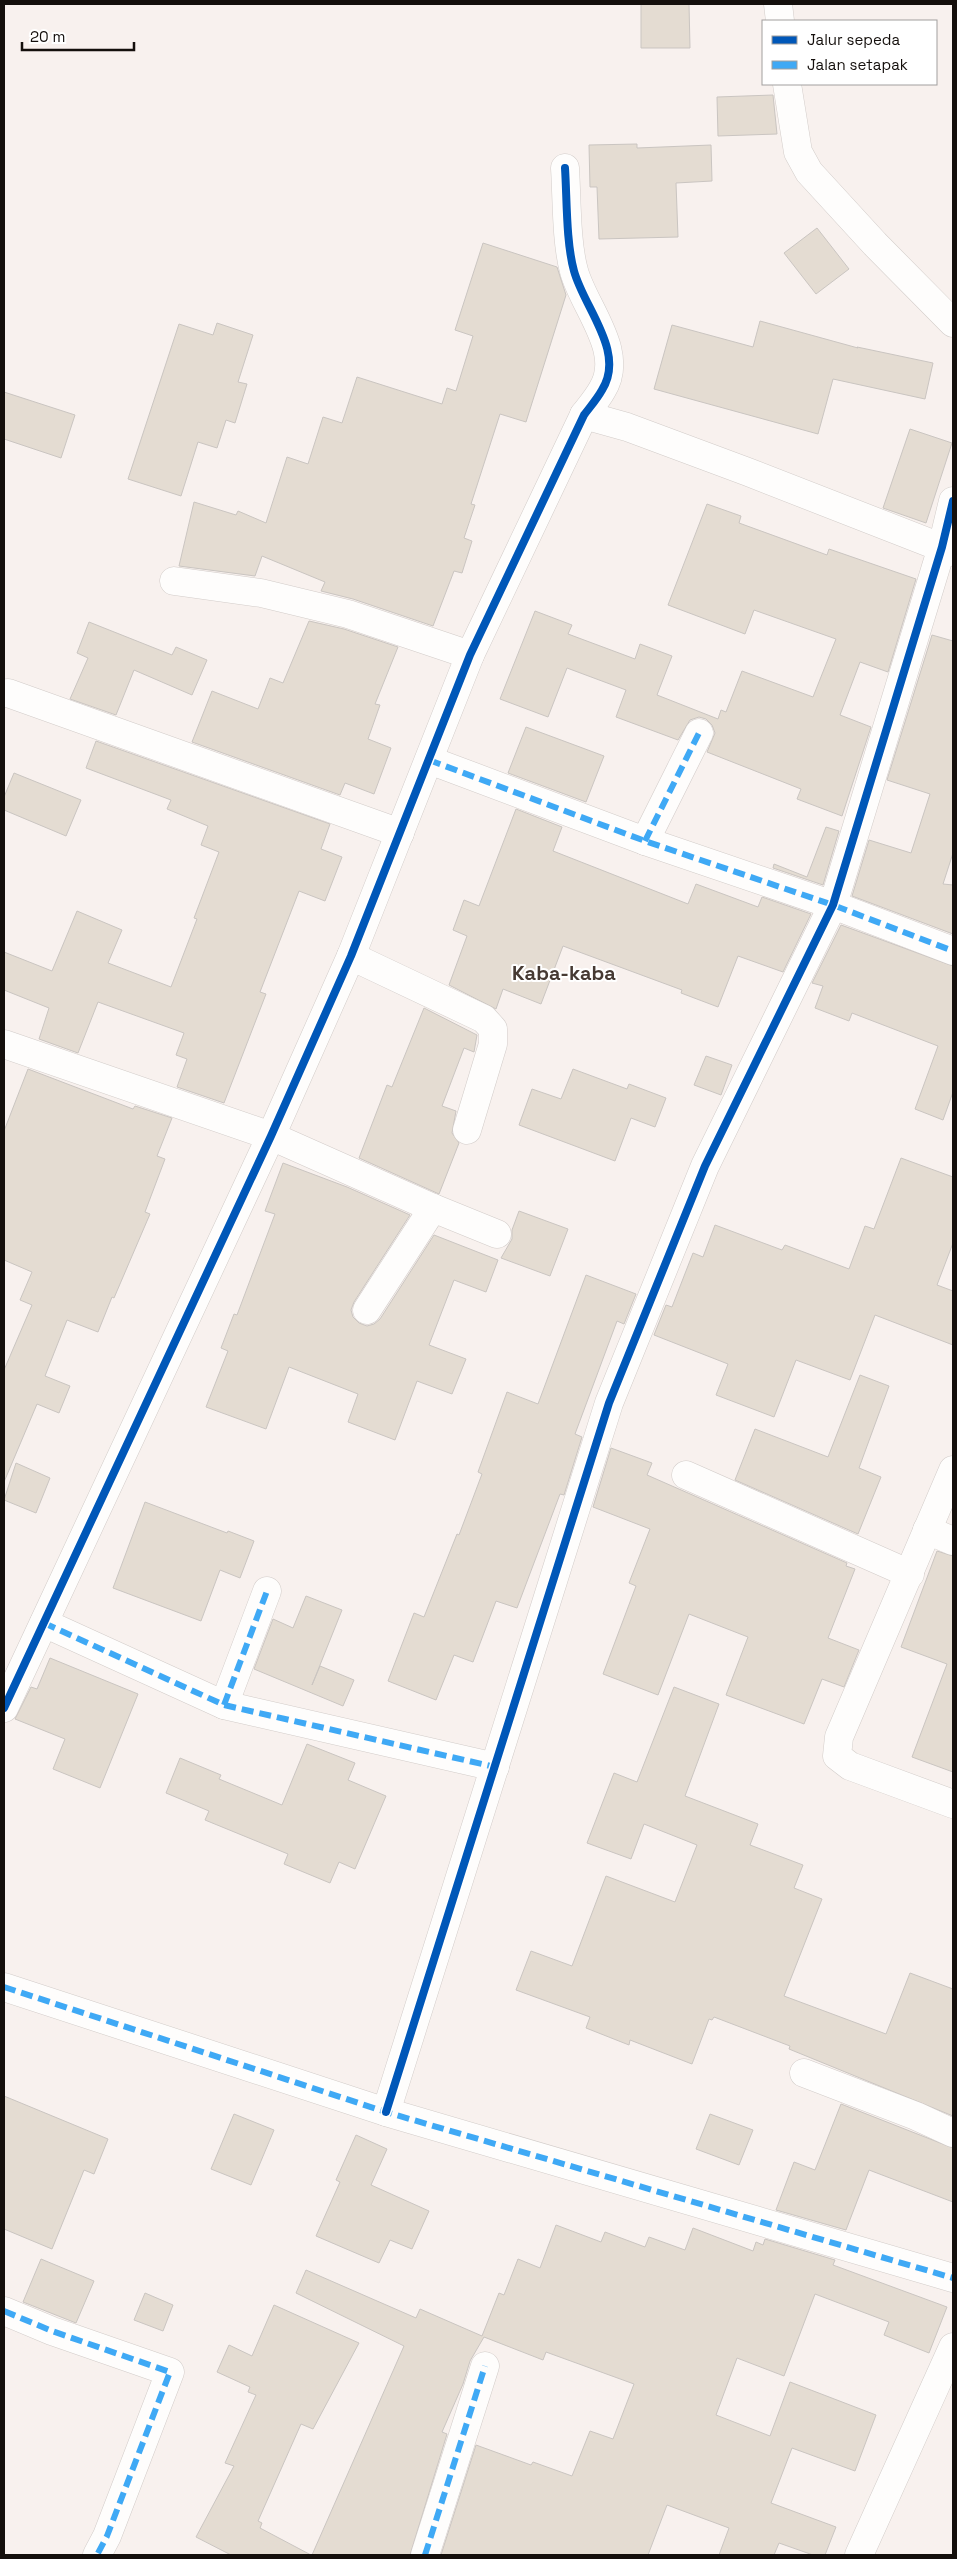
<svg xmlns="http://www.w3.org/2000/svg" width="957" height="2559" font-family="'Space Grotesk',sans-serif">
  <rect width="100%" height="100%" fill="#f8f1ee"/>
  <g fill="#e4dcd2" stroke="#cac5c1">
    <path d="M 641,4 L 689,4 L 690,48 L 641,48 Z"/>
    <path d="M 773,95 L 777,134 L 718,136 L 717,97 Z"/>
    <path d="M 637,144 L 637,148 L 711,145 L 712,181 L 676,183 L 678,237 L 599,239 L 597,187 L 590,187 L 589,145 Z"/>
    <path d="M 817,228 L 849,269 L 816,294 L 784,253 Z"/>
    <path d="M 483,243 L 557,267 L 566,295 L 526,422 L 500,414 L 471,504 L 475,505 L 464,538 L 472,541 L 462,573 L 454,571 L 433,626 L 353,599 L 321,591 L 325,582 L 262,556 L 255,576 L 179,566 L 194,502 L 236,515 L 238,511 L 266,523 L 287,457 L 308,464 L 323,417 L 342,423 L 357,377 L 442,404 L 447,388 L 456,391 L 473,336 L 455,330 Z"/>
    <path d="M 760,321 L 858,348 L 857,347 L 933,363 L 925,399 L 833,379 L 818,434 L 654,389 L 672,325 L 753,347 Z"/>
    <path d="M 217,323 L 253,335 L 238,382 L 247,384 L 235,423 L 226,420 L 217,448 L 198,442 L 181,496 L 128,479 L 179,324 L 213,335 Z"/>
    <path d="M 4,392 L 75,415 L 61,458 L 4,439 Z"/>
    <path d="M 910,429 L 952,443 L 926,523 L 883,508 Z"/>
    <path d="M 707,504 L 741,516 L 739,523 L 827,555 L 829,549 L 916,579 L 888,672 L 860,662 L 840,715 L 871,727 L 842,816 L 797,799 L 801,789 L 707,752 L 715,733 L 712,725 L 706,719 L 699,717 L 690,720 L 678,740 L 616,717 L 626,690 L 567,668 L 548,717 L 500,699 L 535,611 L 572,625 L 568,634 L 635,659 L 640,644 L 672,656 L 657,695 L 718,719 L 721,710 L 726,712 L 742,671 L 813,697 L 836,639 L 754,610 L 745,634 L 668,605 Z"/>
    <path d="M 309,621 L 344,629 L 398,647 L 375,704 L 380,705 L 368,739 L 391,748 L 374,794 L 345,783 L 340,795 L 192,742 L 212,691 L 258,709 L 270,678 L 283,683 Z"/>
    <path d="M 89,622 L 172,655 L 176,647 L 207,660 L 192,695 L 134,670 L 116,715 L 70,699 L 88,658 L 77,653 Z"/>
    <path d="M 932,635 L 953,641 L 953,853 L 943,884 L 953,885 L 953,934 L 852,896 L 869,840 L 911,853 L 930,794 L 887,780 Z"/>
    <path d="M 526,727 L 604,756 L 586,802 L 508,773 Z"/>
    <path d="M 96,741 L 330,824 L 321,849 L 342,857 L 325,901 L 299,891 L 260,992 L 266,994 L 224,1103 L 177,1087 L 187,1059 L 176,1055 L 184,1033 L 98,1002 L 78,1053 L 39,1039 L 49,1008 L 4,990 L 4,952 L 52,971 L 77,911 L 122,930 L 108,963 L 171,987 L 197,919 L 194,918 L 219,852 L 201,845 L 208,826 L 167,809 L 171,800 L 86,768 Z"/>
    <path d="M 14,773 L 81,800 L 66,836 L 4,810 L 4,797 Z"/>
    <path d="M 516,809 L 562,827 L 553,851 L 688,904 L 696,884 L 758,907 L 762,897 L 811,914 L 783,972 L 738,956 L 718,1007 L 681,993 L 682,990 L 563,946 L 541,1004 L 503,989 L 496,1009 L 449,985 L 467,936 L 453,930 L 464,900 L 479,906 Z"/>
    <path d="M 826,827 L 839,831 L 823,885 L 773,868 L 774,864 L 807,877 Z"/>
    <path d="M 841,925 L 953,966 L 953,1092 L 943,1120 L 915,1109 L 938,1046 L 852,1013 L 849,1021 L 815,1008 L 823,986 L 812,983 Z"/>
    <path d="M 424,1008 L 477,1035 L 474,1052 L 464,1048 L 442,1106 L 456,1111 L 452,1133 L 459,1143 L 439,1194 L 359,1158 L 387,1085 L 392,1087 Z"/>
    <path d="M 706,1056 L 732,1065 L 721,1095 L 694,1085 Z"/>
    <path d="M 28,1069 L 133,1109 L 135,1106 L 172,1118 L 157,1156 L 165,1159 L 145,1212 L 150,1214 L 114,1298 L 112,1297 L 98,1332 L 67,1320 L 45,1376 L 70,1386 L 59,1413 L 37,1404 L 4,1482 L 4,1370 L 32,1305 L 20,1300 L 32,1272 L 4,1260 L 4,1131 Z"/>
    <path d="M 573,1069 L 627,1089 L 629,1084 L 666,1098 L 655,1127 L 631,1118 L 615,1161 L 519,1125 L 532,1089 L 561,1099 Z"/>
    <path d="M 901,1158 L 953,1177 L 953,1243 L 937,1285 L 953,1291 L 953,1345 L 875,1315 L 850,1380 L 796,1360 L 774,1417 L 716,1395 L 728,1364 L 654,1335 L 666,1305 L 672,1307 L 693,1253 L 703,1257 L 715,1225 L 782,1250 L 785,1245 L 849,1269 L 865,1226 L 874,1229 Z"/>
    <path d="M 283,1163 L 347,1187 L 410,1215 L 354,1302 L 351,1310 L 353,1317 L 359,1323 L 367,1326 L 374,1324 L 380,1319 L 434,1235 L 498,1260 L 486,1292 L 454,1280 L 429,1345 L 466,1359 L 452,1394 L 417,1381 L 395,1440 L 348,1422 L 358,1394 L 289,1367 L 266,1429 L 206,1407 L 228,1351 L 221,1348 L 234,1314 L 237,1315 L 275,1214 L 265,1211 Z"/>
    <path d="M 519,1211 L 568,1229 L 550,1276 L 501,1258 L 512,1239 L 512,1230 Z"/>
    <path d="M 586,1275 L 636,1294 L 624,1324 L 617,1321 L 575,1434 L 582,1437 L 564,1495 L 560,1494 L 517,1608 L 496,1601 L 473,1662 L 454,1655 L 436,1700 L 388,1681 L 414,1613 L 424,1617 L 457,1534 L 459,1535 L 482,1474 L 478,1472 L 507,1392 L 538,1404 Z"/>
    <path d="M 860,1375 L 889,1386 L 859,1468 L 881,1477 L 858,1534 L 735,1480 L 755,1429 L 828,1457 Z"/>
    <path d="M 611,1448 L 652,1463 L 647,1475 L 847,1563 L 846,1566 L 855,1569 L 828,1638 L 859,1650 L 844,1687 L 822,1679 L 804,1724 L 726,1695 L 748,1637 L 689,1614 L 658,1695 L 603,1674 L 636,1586 L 629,1583 L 650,1529 L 593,1507 Z"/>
    <path d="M 16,1463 L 50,1478 L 36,1513 L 4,1500 Z"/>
    <path d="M 145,1502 L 227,1533 L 228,1531 L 254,1541 L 240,1578 L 220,1570 L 201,1621 L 113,1588 Z"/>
    <path d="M 937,1551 L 953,1556 L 953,1772 L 912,1757 L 947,1664 L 901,1647 Z"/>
    <path d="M 306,1596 L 342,1610 L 312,1685 L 320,1666 L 354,1680 L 343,1706 L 254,1669 L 273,1619 L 293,1628 Z"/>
    <path d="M 50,1658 L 138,1694 L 100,1788 L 53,1769 L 65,1739 L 15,1719 L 31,1687 L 37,1689 Z"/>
    <path d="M 674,1687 L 719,1704 L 685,1796 L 758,1824 L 750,1845 L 803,1865 L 794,1888 L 822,1899 L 784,1996 L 886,2034 L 910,1973 L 953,1989 L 953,2116 L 789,2049 L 790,2046 L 714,2017 L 712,2020 L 709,2019 L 692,2064 L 630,2040 L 629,2045 L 586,2028 L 590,2017 L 516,1990 L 531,1951 L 572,1966 L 606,1876 L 675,1902 L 697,1845 L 644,1824 L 631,1859 L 587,1843 L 614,1773 L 637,1782 Z"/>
    <path d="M 307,1744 L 355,1763 L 348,1780 L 386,1796 L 355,1869 L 339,1862 L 330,1883 L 284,1864 L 288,1854 L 205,1820 L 209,1811 L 166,1793 L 180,1758 L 221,1775 L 219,1779 L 282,1805 Z"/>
    <path d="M 4,2096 L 108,2139 L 94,2174 L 84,2170 L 52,2249 L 4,2229 Z"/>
    <path d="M 841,2104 L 953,2148 L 953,2202 L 869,2170 L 846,2230 L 776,2210 L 794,2162 L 815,2170 Z"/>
    <path d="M 234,2114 L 274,2130 L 251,2185 L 211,2169 Z"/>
    <path d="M 710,2114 L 753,2130 L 739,2165 L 696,2149 Z"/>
    <path d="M 356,2135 L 387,2149 L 371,2185 L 429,2211 L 412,2249 L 390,2240 L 379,2263 L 316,2236 L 340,2182 L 336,2180 Z"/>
    <path d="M 556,2225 L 601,2242 L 605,2232 L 645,2247 L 649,2237 L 685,2250 L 693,2228 L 753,2251 L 756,2242 L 763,2245 L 765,2239 L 835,2260 L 833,2265 L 947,2307 L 929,2353 L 884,2335 L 889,2322 L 815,2294 L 784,2376 L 737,2358 L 716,2415 L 770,2436 L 790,2382 L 876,2415 L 855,2471 L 792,2448 L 771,2503 L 836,2527 L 825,2555 L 813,2555 L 779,2543 L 774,2555 L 719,2555 L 729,2528 L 667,2505 L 648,2555 L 441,2555 L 476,2445 L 531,2465 L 533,2462 L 572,2476 L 590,2431 L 613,2439 L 634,2384 L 546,2352 L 543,2360 L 484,2337 L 470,2361 L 463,2384 L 442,2432 L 447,2434 L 410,2555 L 312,2555 L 404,2346 L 296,2293 L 306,2270 L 416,2318 L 420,2309 L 482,2336 L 499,2293 L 504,2295 L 518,2259 L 540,2268 Z"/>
    <path d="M 41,2259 L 94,2281 L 76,2323 L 23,2302 Z"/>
    <path d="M 145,2293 L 173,2305 L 163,2331 L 134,2320 Z"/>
    <path d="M 274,2305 L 359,2343 L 313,2429 L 301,2424 L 258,2521 L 262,2523 L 260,2528 L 311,2555 L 231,2555 L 196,2537 L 234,2466 L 225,2463 L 256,2395 L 248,2392 L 250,2387 L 217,2372 L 229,2345 L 252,2356 Z"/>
  </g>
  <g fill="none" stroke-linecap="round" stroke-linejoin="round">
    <g stroke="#d2ccc9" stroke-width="29">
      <g id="minor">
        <path d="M 778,4 L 780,21"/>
        <path d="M 787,84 L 798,152 L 809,172 L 875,244 L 953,323"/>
        <path d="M 584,415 L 627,427 L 748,472 L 953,552"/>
        <path d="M 174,581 L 261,593 L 348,614 L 470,655"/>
        <path d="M 8,693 L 400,833"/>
        <path d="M 429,760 L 645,841 L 833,905 L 953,951"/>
        <path d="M 645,841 L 699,733"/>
        <path d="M 351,956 L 484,1019 L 493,1029 L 493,1044 L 467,1130"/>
        <path d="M 4,1044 L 271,1136 L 433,1208 L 497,1234"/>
        <path d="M 367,1310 L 433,1208"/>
        <path d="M 953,1470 L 839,1737 L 837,1756 L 850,1766 L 953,1804"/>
        <path d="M 686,1475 L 910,1574"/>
        <path d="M 927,1530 L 953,1541"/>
        <path d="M 44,1623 L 224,1705 L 495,1767"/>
        <path d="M 224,1705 L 267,1591"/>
        <path d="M 4,1708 L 271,1136 L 351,956 L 470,655 L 584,415 C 590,407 597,399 602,390 C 626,352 584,308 574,271 C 566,242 567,199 565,168"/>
        <path d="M 4,1987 L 386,2112 L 953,2278"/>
        <path d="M 804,2073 L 916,2116 L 953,2133"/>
        <path d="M 386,2112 L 609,1403 L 705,1166 L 833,905 L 942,547 L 953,501"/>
        <path d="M 4,2311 L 52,2331 L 170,2372 L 107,2536 L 97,2555"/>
        <path d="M 425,2555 L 485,2366"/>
      </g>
    </g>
    <g stroke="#d2ccc9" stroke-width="29">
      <path id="tertiary" d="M 859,2555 L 953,2347"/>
    </g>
    <use href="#minor" stroke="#fefdfc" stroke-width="28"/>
    <use href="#tertiary" stroke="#fefdfc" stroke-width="28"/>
    <g stroke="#3fa9f5" stroke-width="6" stroke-dasharray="12 6" stroke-linecap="butt">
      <path d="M 429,760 L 645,841 L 833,905 L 953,951"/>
      <path d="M 645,841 L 699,733"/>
      <path d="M 44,1623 L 224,1705 L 495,1767"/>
      <path d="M 224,1705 L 267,1591"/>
      <path d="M 4,1987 L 386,2112 L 953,2278"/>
      <path d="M 4,2311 L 52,2331 L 170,2372 L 107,2536 L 97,2555"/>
      <path d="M 425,2555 L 485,2366"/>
    </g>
    <g stroke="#fff" stroke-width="11">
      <g id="cycleway">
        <path d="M 4,1708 L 271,1136 L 351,956 L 470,655 L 584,415 C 590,407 597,399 602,390 C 626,352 584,308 574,271 C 566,242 567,199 565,168"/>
        <path d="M 386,2112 L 609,1403 L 705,1166 L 833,905 L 942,547 L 953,501"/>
      </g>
    </g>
    <use href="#cycleway" stroke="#0057b8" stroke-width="8"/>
  </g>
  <g text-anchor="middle" stroke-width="4" stroke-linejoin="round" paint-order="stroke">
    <g font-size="20" font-weight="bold" fill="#463a33" stroke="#fff">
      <text x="564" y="980">Kaba-kaba</text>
    </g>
  </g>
  <rect width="957" height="2559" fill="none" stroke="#140f0c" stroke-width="10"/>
  <rect x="762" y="20" width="175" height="65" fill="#ffffff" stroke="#a19f9e"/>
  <rect x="772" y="36" width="25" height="8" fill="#0057b8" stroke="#a19f9e"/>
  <text x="807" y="45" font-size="15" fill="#140f0c">Jalur sepeda</text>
  <rect x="772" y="61" width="25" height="8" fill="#3fa9f5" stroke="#a19f9e"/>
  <text x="807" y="70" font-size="15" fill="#140f0c">Jalan setapak</text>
  <path d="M22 42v8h112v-8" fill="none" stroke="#140f0c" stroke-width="2.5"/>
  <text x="30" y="42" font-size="15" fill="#140f0c" stroke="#ffffff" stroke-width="4" paint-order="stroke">20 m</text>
</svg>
